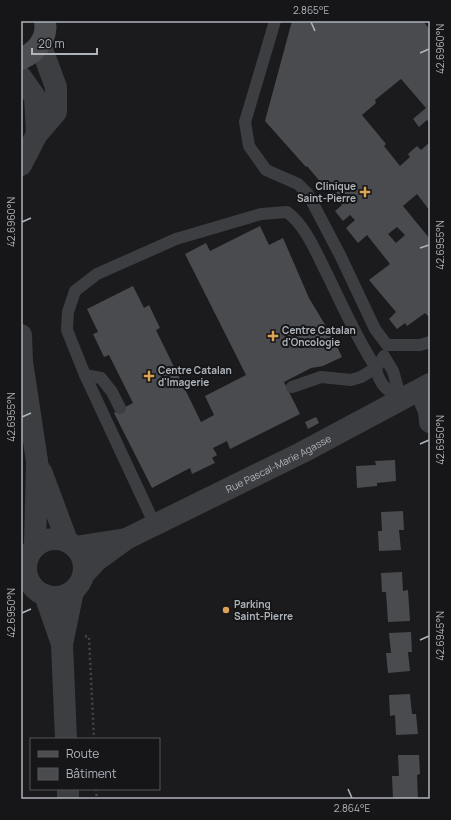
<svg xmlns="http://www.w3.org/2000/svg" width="451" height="820" font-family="Manrope,sans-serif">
  <rect width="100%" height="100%" fill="#1b1b1d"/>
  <g fill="#4a4b4f" fill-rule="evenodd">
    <path d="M 292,21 L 423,21 L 430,30 L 430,123 L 427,120 L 419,127 L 413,119 L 426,108 L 401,79 L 375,100 L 376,103 L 362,115 L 386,144 L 384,146 L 400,166 L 410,157 L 408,154 L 417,146 L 421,150 L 430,142 L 430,211 L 417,194 L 403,206 L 430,239 L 430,314 L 428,316 L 425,313 L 407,326 L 405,323 L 397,329 L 389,319 L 396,312 L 369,280 L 390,264 L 367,235 L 358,243 L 346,228 L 355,220 L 350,215 L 343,221 L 335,211 L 342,205 L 329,190 L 328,191 L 307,166 L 306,167 L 265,121 ZM 397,227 L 405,235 L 396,243 L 388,234 Z"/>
    <path d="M 260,226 L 269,245 L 283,238 L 309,298 L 333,338 L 342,357 L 323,366 L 311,368 L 284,382 L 300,414 L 230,449 L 227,441 L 213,448 L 217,455 L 212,458 L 215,463 L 192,474 L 190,468 L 152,488 L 114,413 L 133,403 L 109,355 L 104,357 L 93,334 L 98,332 L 87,309 L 133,286 L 144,308 L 149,305 L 160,328 L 156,330 L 201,422 L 214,415 L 205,396 L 246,375 L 185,254 L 206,243 L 210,251 Z"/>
    <path d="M 316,417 L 319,423 L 308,429 L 305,422 Z"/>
    <path d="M 395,460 L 396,481 L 377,483 L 377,486 L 357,488 L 356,466 L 376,465 L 375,461 Z"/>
    <path d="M 403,511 L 404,530 L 399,530 L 401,550 L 379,551 L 378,531 L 382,531 L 381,512 Z"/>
    <path d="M 402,572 L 403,591 L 408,590 L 410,621 L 388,622 L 386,592 L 382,592 L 381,573 Z"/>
    <path d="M 411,632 L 412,652 L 408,652 L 410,671 L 388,673 L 386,653 L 391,653 L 389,633 Z"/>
    <path d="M 410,694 L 412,714 L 416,714 L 418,734 L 396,735 L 395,715 L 390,716 L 389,695 Z"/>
    <path d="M 398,755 L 419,755 L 420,774 L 417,775 L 418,799 L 393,799 L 392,776 L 399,776 Z"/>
  </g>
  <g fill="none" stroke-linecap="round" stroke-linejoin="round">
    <g stroke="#434548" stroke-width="2.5" stroke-dasharray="2 3" stroke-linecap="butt">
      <path d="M 85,636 L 89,637 L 94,739"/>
      <path d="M 96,789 L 97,799"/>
    </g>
    <g stroke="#3c3e41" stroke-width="12">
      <path d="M 275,21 L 245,122 L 249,146 L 266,170 L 298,184 L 308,194 L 340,255 L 375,329 L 387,345 L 420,345 L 430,342"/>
      <path d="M 384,356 L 393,371 L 401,399 C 387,390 379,385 376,368 Z"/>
      <path d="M 85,375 L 101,378 L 112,392 L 120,408"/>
      <path d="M 155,525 L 85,375 L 67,330 L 68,312 L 75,291 L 97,274 L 176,239 L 261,214 L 287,212 C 307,227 317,255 328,276 C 343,307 357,339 376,368 L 361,377 L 351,380 L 321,377 L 292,387"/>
    </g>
    <g stroke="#3c3e41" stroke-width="22">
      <path d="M 420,390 L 429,411 L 430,422"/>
      <path id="s1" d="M 126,539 L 301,453 L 430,384"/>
      <path d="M 75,547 L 126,539 L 97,560 L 83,575"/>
    </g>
    <g stroke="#3c3e41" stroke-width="22">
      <path d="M 21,77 L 35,97 L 37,134"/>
      <path d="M 21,165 L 37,134 L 56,112 L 56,87 L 40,44"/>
      <path d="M 21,335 L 22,362 L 37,461 L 35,547"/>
      <path d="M 41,471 L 67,541"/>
      <circle cx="55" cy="568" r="29"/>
      <path d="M 45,595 L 62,644"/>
      <path d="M 66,739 L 62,644 L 73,591"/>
      <path d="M 68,789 L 68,799"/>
    </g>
    <path stroke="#4b4d51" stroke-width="22" d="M 21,59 C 36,52 48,39 45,21"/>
  </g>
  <path fill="none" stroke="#afb4bb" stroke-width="1.5" d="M 311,22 L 315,31M 420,53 L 429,49M 22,222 L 31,218M 420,248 L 429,245M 22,417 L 31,413M 420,444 L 429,440M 22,613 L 31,609M 420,640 L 429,636M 348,789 L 352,798"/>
  <g fill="#dda253" stroke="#161618" stroke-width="1.5">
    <path d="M363 186h4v4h4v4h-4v4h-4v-4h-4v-4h4z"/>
    <path d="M271 330h4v4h4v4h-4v4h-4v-4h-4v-4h4z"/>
    <path d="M147 370h4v4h4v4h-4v4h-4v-4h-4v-4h4z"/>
    <circle cx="226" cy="610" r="4"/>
  </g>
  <g text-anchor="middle" stroke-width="4" stroke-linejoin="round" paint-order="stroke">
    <g font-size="10" font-weight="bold" fill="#afb4bb" stroke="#161618" text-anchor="start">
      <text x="356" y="190" text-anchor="end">Clinique<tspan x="356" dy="12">Saint-Pierre</tspan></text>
      <text x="282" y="334">Centre Catalan<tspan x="282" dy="12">d'Oncologie</tspan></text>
      <text x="158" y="374">Centre Catalan<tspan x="158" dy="12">d'Imagerie</tspan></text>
      <text x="234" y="608">Parking<tspan x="234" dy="12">Saint-Pierre</tspan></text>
    </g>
    <g font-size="10" fill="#afb4bb" stroke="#161618">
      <text dy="4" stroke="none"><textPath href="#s1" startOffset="170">Rue Pascal-Marie Agasse</textPath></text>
    </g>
  </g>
  <rect width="451" height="820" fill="none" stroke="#161618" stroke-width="44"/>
  <rect x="30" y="738" width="130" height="52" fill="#161618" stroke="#535559"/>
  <rect x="38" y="751" width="20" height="6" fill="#4b4d51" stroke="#535559"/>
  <text x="66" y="758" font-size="12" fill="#afb4bb">Route</text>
  <rect x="38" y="768" width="20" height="12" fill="#4a4b4f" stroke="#535559"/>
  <text x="66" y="778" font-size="12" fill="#afb4bb">Bâtiment</text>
  <path d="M32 48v6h65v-6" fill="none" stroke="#afb4bb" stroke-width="2"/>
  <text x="38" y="48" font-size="12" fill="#afb4bb" stroke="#161618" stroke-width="3" paint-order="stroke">20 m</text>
  <rect x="22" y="22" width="407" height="776" fill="none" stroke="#afb4bb" stroke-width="1.5"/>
  <g font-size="10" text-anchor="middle" fill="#afb4bb">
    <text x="311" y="14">2.865°E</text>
    <text transform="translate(440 49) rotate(-90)" y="4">42.6960°N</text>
    <text transform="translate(11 222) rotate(-90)" y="4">42.6960°N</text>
    <text transform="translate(440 245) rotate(-90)" y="4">42.6955°N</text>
    <text transform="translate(11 417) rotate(-90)" y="4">42.6955°N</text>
    <text transform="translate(440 440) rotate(-90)" y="4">42.6950°N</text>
    <text transform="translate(11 613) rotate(-90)" y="4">42.6950°N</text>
    <text transform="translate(440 636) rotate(-90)" y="4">42.6945°N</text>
    <text x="352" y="812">2.864°E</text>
  </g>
</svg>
